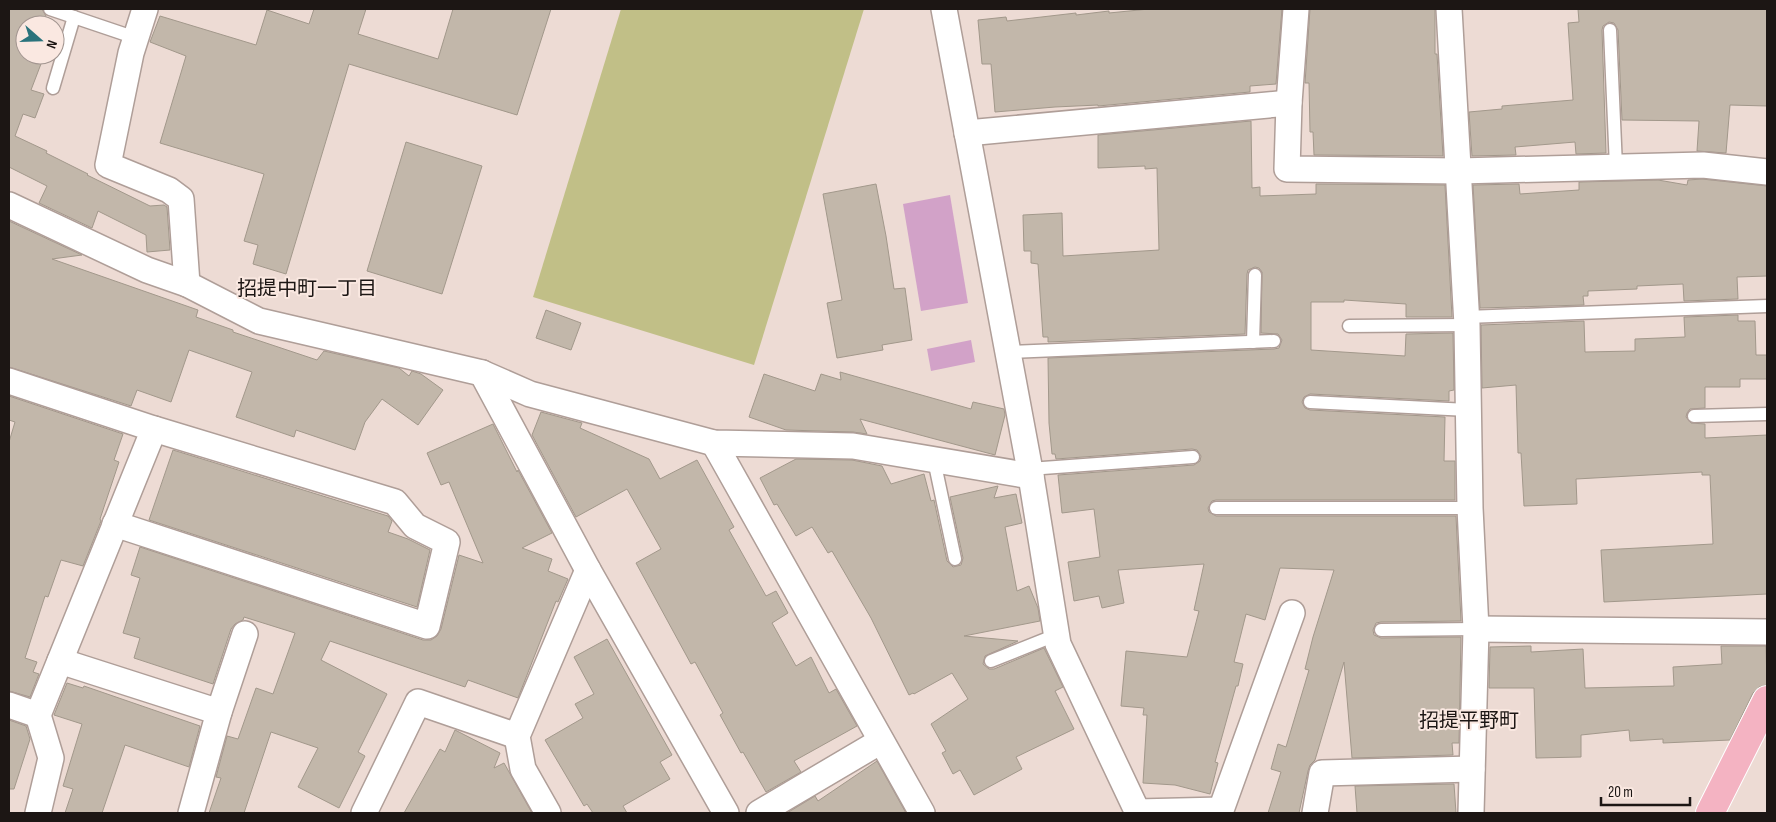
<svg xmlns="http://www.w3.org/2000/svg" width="1776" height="822" font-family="'Sofia Sans Condensed','Noto Sans JP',sans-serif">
  <rect width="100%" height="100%" fill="#eddbd4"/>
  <path fill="#c1bf87" d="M 621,9 L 864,9 L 754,365 L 533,297 Z"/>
  <g fill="#d2a2c8">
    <path d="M 950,195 L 968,303 L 921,311 L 903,204 Z"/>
    <path d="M 971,340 L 975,362 L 931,371 L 927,349 Z"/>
  </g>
  <g fill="#c2b7aa" stroke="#a2988b">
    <path d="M 9,9 L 42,9 L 46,16 L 42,25 L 25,25 L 25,55 L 44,56 L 31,90 L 44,94 L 35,118 L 23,114 L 15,136 L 47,151 L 46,153 L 88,174 L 87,175 L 150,206 L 164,205 L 167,207 L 170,250 L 147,252 L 146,235 L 98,211 L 92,228 L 39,203 L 47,186 L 9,167 Z"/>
    <path d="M 314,9 L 366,9 L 358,34 L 438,59 L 453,9 L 551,9 L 517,115 L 349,64 L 286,274 L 253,264 L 258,245 L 244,241 L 264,174 L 160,143 L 186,56 L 150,42 L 160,16 L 256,45 L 267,10 L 309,24 Z"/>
    <path d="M 1149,9 L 1282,9 L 1276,84 L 1250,86 L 1250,92 L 1098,106 L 1098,105 L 1055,107 L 995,112 L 991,64 L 982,64 L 978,20 L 1006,17 L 1007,21 L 1076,13 L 1076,15 L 1109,11 L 1109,13 Z"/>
    <path d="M 1310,9 L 1435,9 L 1435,54 L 1437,54 L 1443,156 L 1314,155 L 1313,132 L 1310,132 L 1309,83 L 1305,83 Z"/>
    <path d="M 1578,9 L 1767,9 L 1767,106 L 1730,105 L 1726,153 L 1697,151 L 1699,121 L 1622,120 L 1618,30 L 1614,23 L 1609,22 L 1603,26 L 1602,30 L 1606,153 L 1576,154 L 1575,142 L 1515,147 L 1516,155 L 1472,156 L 1469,112 L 1502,109 L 1502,106 L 1573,100 L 1568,23 L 1579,22 Z"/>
    <path d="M 1251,121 L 1252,188 L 1260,187 L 1260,196 L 1316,194 L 1316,184 L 1445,185 L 1452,317 L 1406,317 L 1406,304 L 1344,300 L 1344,302 L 1311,302 L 1311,350 L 1405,356 L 1406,334 L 1453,333 L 1454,390 L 1449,391 L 1449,401 L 1310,394 L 1304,397 L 1302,402 L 1305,408 L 1310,410 L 1445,417 L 1444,461 L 1455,461 L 1455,500 L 1216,500 L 1212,501 L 1208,508 L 1209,512 L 1216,516 L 1456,516 L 1461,621 L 1381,622 L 1376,623 L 1373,630 L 1374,635 L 1381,638 L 1461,637 L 1459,743 L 1452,743 L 1453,755 L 1352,758 L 1344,662 L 1315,760 L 1310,765 L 1308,771 L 1299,813 L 1268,813 L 1281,772 L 1271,769 L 1278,744 L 1286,747 L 1309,670 L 1305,669 L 1313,637 L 1334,570 L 1280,568 L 1265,620 L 1246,614 L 1234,662 L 1243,664 L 1238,686 L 1236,686 L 1215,762 L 1218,763 L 1210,794 L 1175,785 L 1143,783 L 1147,715 L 1143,715 L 1144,708 L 1121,706 L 1126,651 L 1187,657 L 1199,611 L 1194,610 L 1204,564 L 1118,570 L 1124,603 L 1102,608 L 1099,596 L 1074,601 L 1068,562 L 1100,557 L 1094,509 L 1062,513 L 1058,475 L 1194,465 L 1200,461 L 1201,456 L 1197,450 L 1192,449 L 1056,459 L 1055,454 L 1052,454 L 1049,423 L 1048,358 L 1274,349 L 1279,348 L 1282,340 L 1278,334 L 1261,333 L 1262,272 L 1259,268 L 1255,267 L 1248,270 L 1247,274 L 1245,334 L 1048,342 L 1048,337 L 1043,337 L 1038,264 L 1031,263 L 1031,251 L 1024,251 L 1023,215 L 1062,213 L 1063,256 L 1159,250 L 1157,168 L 1145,169 L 1145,166 L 1098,168 L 1098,135 Z"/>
    <path d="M 406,142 L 482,166 L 442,294 L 367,271 Z"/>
    <path d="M 1702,179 L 1767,186 L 1767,276 L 1737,277 L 1738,299 L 1684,301 L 1683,284 L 1637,286 L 1637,289 L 1588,291 L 1588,296 L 1583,296 L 1584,305 L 1480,308 L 1473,185 L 1519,184 L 1520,194 L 1579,190 L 1579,182 L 1658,180 L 1687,185 L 1688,180 Z"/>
    <path d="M 876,184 L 886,236 L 894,289 L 905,288 L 912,340 L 882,345 L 883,350 L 837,358 L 827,303 L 842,300 L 823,194 Z"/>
    <path d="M 9,221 L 82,255 L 52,259 L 198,310 L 196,317 L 233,330 L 233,332 L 317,360 L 324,351 L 399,368 L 409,376 L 412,371 L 421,374 L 443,390 L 418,425 L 382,399 L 365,422 L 355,450 L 296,430 L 294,437 L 236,417 L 252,372 L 189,350 L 171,402 L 137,390 L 131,406 L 9,367 Z"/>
    <path d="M 546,310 L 581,323 L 571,350 L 536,338 Z"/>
    <path d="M 1738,315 L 1738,321 L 1755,321 L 1756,355 L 1767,355 L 1767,379 L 1740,379 L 1740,387 L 1705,387 L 1705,408 L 1690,409 L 1687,413 L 1686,417 L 1691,423 L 1705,424 L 1705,438 L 1767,435 L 1767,594 L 1604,602 L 1601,550 L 1713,544 L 1710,475 L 1702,475 L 1702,472 L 1576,479 L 1577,504 L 1524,506 L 1521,453 L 1518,453 L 1516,385 L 1482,388 L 1481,325 L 1584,321 L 1585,352 L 1635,351 L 1635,339 L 1685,337 L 1684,317 Z"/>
    <path d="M 840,372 L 971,409 L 973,402 L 1004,409 L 1005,415 L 995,455 L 860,419 L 867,434 L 853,432 L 786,430 L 749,417 L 764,374 L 815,391 L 821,374 L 841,380 Z"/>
    <path d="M 9,396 L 123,434 L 114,460 L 119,462 L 100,519 L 101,521 L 83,566 L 61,560 L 48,597 L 45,596 L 25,658 L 37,662 L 33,672 L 39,674 L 30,697 L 9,691 L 9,442 L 15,422 L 9,420 Z"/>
    <path d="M 541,412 L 582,423 L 580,428 L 649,459 L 660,479 L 697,460 L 734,527 L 729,530 L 766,596 L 776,591 L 788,613 L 772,623 L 796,666 L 811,657 L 829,693 L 836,689 L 857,726 L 794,761 L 801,772 L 766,792 L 743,752 L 741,753 L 720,715 L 723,713 L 695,662 L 691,664 L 636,563 L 661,549 L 627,489 L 576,517 L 532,435 Z"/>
    <path d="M 493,424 L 517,472 L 518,470 L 552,533 L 522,548 L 552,559 L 548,571 L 568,579 L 558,602 L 556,601 L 518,698 L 468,680 L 465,687 L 330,641 L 321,660 L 387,694 L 358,752 L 365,756 L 339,808 L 298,787 L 318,748 L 271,732 L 244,813 L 209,813 L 221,778 L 216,777 L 227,736 L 238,739 L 256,688 L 273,694 L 295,633 L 244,617 L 243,620 L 235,624 L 231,629 L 213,684 L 134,658 L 140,638 L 123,633 L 140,578 L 131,575 L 140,547 L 423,640 L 431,640 L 437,636 L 441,629 L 459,555 L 483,563 L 449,482 L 441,485 L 427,453 Z"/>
    <path d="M 173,450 L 388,516 L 392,521 L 388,532 L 408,539 L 430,550 L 417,607 L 149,520 Z"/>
    <path d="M 796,459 L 852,460 L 882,466 L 891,484 L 924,474 L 931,501 L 934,500 L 947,561 L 953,567 L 961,565 L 963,558 L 950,497 L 998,486 L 994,498 L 1016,494 L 1022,523 L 1005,527 L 1017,591 L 1029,586 L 1038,608 L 1040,621 L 964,636 L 1018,641 L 985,656 L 983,664 L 989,669 L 994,669 L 1044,648 L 1063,687 L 1055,691 L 1074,729 L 1016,757 L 1022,769 L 974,795 L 960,770 L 953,774 L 942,753 L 946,751 L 931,724 L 968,699 L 952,673 L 914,694 L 913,693 L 909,695 L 871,618 L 832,551 L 828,553 L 812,527 L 796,536 L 777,504 L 774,505 L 760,478 Z"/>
    <path d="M 607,639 L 672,755 L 660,762 L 670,779 L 623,806 L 627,813 L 593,813 L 587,804 L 584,806 L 545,740 L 583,718 L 575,704 L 594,694 L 574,657 Z"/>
    <path d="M 1531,646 L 1531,652 L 1583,649 L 1585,688 L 1674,686 L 1673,667 L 1722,664 L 1721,646 L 1766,646 L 1767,685 L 1759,687 L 1753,693 L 1730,740 L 1663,743 L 1663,739 L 1630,741 L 1629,730 L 1581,735 L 1581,757 L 1536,758 L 1534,688 L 1489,688 L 1490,647 Z"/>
    <path d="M 67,683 L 83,688 L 84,686 L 200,726 L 189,767 L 125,745 L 102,813 L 65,813 L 73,789 L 63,786 L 82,724 L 54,715 Z"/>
    <path d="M 9,720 L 26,726 L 30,739 L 14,789 L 9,789 Z"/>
    <path d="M 455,730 L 500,753 L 494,768 L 504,763 L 532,813 L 404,813 L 440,749 L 445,752 Z"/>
    <path d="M 877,761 L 906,813 L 787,813 L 815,796 L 818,801 Z"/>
    <path d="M 1454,784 L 1456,813 L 1357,813 L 1355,786 Z"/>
  </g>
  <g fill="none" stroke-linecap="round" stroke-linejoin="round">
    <g stroke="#af9e98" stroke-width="15">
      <g id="lane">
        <path d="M 50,9 L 136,38"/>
        <path d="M 1610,30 L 1616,167"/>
        <path d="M 53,88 L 74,17"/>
        <path d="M 1466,317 L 1767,306"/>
        <path d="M 1349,326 L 1467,325"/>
        <path d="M 1253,342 L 1255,275"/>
        <path d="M 1008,352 L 1274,341"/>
        <path d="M 1310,402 L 1468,410"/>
        <path d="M 1694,416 L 1767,414"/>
        <path d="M 934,460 L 955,559"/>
        <path d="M 1029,469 L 1193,457"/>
        <path d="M 1216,508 L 1470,508"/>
        <path d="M 1381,630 L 1476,629"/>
        <path d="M 991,661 L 1056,635"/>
      </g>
    </g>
    <g stroke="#af9e98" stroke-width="28">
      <g id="street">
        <path d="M 145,9 L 131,53 L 108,165 L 169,190 L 181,199 L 187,284 L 259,321 L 482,373 L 530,394 L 714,443 L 853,446 L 1031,476"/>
        <path d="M 944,9 L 1031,476 L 1058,644 L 1138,813"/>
        <path d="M 1296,9 L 1289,103 L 1287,169 L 1459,171 L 1703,165 L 1767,172"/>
        <path d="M 1449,9 L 1467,325 L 1470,508 L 1476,629 L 1471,813"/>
        <path d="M 967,133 L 1289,103"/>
        <path d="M 9,205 L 147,270 L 187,284"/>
        <path d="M 482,373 L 588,570 L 726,813"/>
        <path d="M 9,381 L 154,429 L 38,715 L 9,705"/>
        <path d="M 714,443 L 922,813"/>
        <path d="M 115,524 L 427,626 L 447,542 L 415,526 L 395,502 L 154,429"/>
        <path d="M 1476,629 L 1767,632"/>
        <path d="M 60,661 L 219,712"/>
        <path d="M 38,715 L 51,758 L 38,813"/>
        <path d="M 1137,812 L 1221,810 L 1292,613"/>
        <path d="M 191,813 L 219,712 L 245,634"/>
        <path d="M 364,813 L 418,702 L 517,736"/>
        <path d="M 548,813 L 523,769 L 517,736 L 588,570"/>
        <path d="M 759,813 L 881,741"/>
        <path d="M 1315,813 L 1322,773 L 1472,769"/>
      </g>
    </g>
    <g stroke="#fff" stroke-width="30">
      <path id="primary" d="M 1710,813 L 1767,700"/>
    </g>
    <use href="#lane" stroke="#fff" stroke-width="12"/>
    <use href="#street" stroke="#fff" stroke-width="25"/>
    <use href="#primary" stroke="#f4b3c2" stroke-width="28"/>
  </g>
  <g text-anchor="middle" stroke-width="4" stroke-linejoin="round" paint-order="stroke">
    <g font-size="20" fill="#1c1614" stroke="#fae8e1">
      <text x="307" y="295">招提中町一丁目</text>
      <text x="1469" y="727">招提平野町</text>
    </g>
  </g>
  <rect width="1776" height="822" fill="none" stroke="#1c1614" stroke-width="20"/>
  <g transform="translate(40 40) rotate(110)"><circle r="24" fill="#fae8e1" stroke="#a1948f"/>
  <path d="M0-4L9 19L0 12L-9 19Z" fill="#2a737c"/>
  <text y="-8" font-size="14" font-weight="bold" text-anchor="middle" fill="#1c1614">N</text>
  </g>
  <path d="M1601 797v8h89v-8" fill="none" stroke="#1c1614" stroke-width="2.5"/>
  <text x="1608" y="797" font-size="15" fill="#1c1614" stroke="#fae8e1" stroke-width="4" paint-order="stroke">20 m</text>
</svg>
